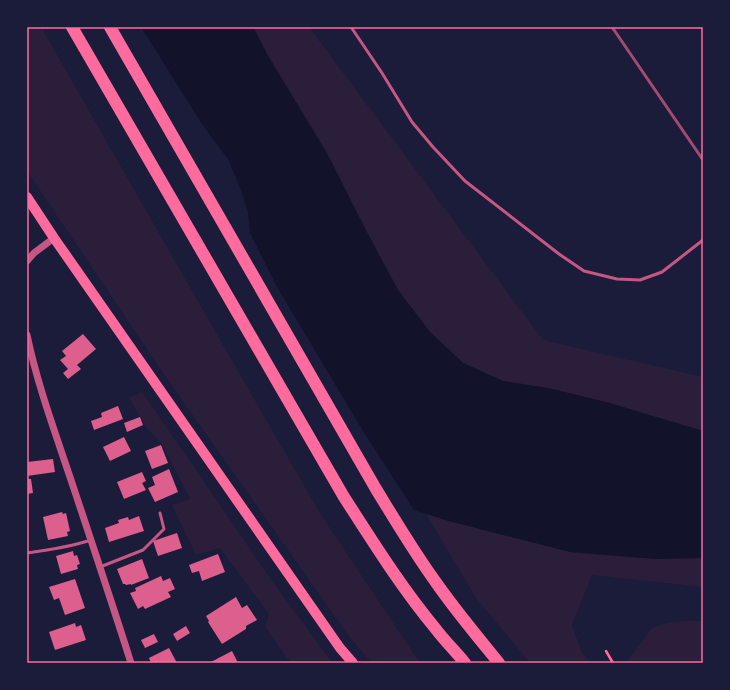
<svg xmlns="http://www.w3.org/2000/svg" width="730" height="690" font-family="Ubuntu,sans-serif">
  <rect width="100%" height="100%" fill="#1b1b3a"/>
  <g fill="#2a1e3b">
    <path d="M 27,27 L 43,27 L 45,34 L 176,263 L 321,515 L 420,663 L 371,663 L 348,635 L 163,373 L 27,171 Z"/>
    <path d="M 254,27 L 309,27 L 543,340 L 703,377 L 703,431 L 606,402 L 548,388 L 503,381 L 463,363 L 430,332 L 398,290 L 267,54 Z"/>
    <path d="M 142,392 L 190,461 L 272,581 L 326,654 L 333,663 L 291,663 L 265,627 L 269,614 L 220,548 L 196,555 L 172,505 L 190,499 L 161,443 L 146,427 L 129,398 Z"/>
    <path d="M 426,514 L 449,521 L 570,552 L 656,559 L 703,558 L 703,587 L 592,575 L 572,625 L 582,653 L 592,663 L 530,663 L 476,598 Z"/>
    <path d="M 687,621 L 703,621 L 703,663 L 626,663 L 652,628 L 667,623 Z"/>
  </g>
  <path fill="#12122b" d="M 141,27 L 253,27 L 267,54 L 327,153 L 367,232 L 398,290 L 430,332 L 463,363 L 503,381 L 548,388 L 606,402 L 703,431 L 703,558 L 656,559 L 570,552 L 449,521 L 414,510 L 363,431 L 277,287 L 250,233 L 248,212 L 240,188 L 228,159 L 202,124 Z"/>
  <g fill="#dd5f8e">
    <path d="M 83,334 L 96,349 L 77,365 L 81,369 L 68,379 L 63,373 L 68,369 L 60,360 L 66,356 L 62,351 Z"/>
    <path d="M 118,406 L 123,419 L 94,430 L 91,421 L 102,417 L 101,413 Z"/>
    <path d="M 140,417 L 143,425 L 127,432 L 124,423 Z"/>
    <path d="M 124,437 L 131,451 L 110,461 L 103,447 Z"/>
    <path d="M 161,445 L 168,463 L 152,469 L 145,451 Z"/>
    <path d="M 53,459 L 55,472 L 27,476 L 27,462 Z"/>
    <path d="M 169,469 L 178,492 L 155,502 L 148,488 L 155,485 L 152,477 Z"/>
    <path d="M 142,472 L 146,481 L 142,483 L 146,490 L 124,499 L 117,482 Z"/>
    <path d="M 27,479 L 31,479 L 33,493 L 27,494 Z"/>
    <path d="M 62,512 L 63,514 L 66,513 L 70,531 L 67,532 L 68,536 L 48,540 L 43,517 Z"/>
    <path d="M 139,516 L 144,531 L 109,542 L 105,528 L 119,523 L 118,520 L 128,517 L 129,520 Z"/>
    <path d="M 177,533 L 182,548 L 158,556 L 153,541 Z"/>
    <path d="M 73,551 L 74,556 L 77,555 L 80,564 L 77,565 L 78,569 L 61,574 L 56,556 Z"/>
    <path d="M 218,554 L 225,572 L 202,581 L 199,571 L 192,573 L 189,565 Z"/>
    <path d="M 142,559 L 149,578 L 131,585 L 131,584 L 126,585 L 125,584 L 123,584 L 117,569 Z"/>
    <path d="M 161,576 L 163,581 L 170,578 L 175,589 L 168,592 L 171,597 L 145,609 L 143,606 L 138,609 L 130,593 L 136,591 L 135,588 Z"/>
    <path d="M 75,579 L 85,608 L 65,615 L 59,598 L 54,600 L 49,587 Z"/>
    <path d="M 236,597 L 242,608 L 247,605 L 257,620 L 246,626 L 246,629 L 222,644 L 208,622 L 209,621 L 206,616 Z"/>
    <path d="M 75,623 L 76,627 L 81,625 L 86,640 L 55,650 L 49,632 Z"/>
    <path d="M 186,626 L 190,633 L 177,641 L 173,634 Z"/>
    <path d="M 154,634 L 158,642 L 145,648 L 141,640 Z"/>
    <path d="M 169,648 L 177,663 L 151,663 L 149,658 Z"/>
    <path d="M 232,651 L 238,663 L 209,663 Z"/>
  </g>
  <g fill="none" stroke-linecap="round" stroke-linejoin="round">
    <path stroke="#ff6b9d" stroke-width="2.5" d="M 606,651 L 613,663"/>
    <g stroke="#c65784" stroke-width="3">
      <path d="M 351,27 L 382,73 L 412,122 L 433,147 L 465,181 L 559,254 L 584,271 L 617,279 L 640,280 L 662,272 L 703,240"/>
      <path d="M 27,553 C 49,550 70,547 91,540"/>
      <path d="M 100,567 L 143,550 L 164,529 L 160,513"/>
    </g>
    <g stroke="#c65784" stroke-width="7">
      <path d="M 27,261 L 34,253 L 54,238"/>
      <path d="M 27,335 C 38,388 58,440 75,492 C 94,549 113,606 131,663"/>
    </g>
    <path stroke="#ff6b9d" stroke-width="10" d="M 27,197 L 54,238 L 340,648 L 353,663"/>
    <g stroke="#ff6b9d" stroke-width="12">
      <path d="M 72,27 L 344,497 C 373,542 401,587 435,628 C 444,640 455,651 465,663"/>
      <path d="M 110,27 L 376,489 C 395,520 414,552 435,581 C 455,610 477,636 499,663"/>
    </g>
    <path stroke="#a44b75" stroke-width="3" d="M 612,27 L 703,160"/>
  </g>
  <rect width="730" height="690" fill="none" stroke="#1b1b3a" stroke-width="56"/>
  <rect x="28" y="28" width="674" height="634" fill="none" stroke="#ff6b9d" stroke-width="1.5"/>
</svg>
